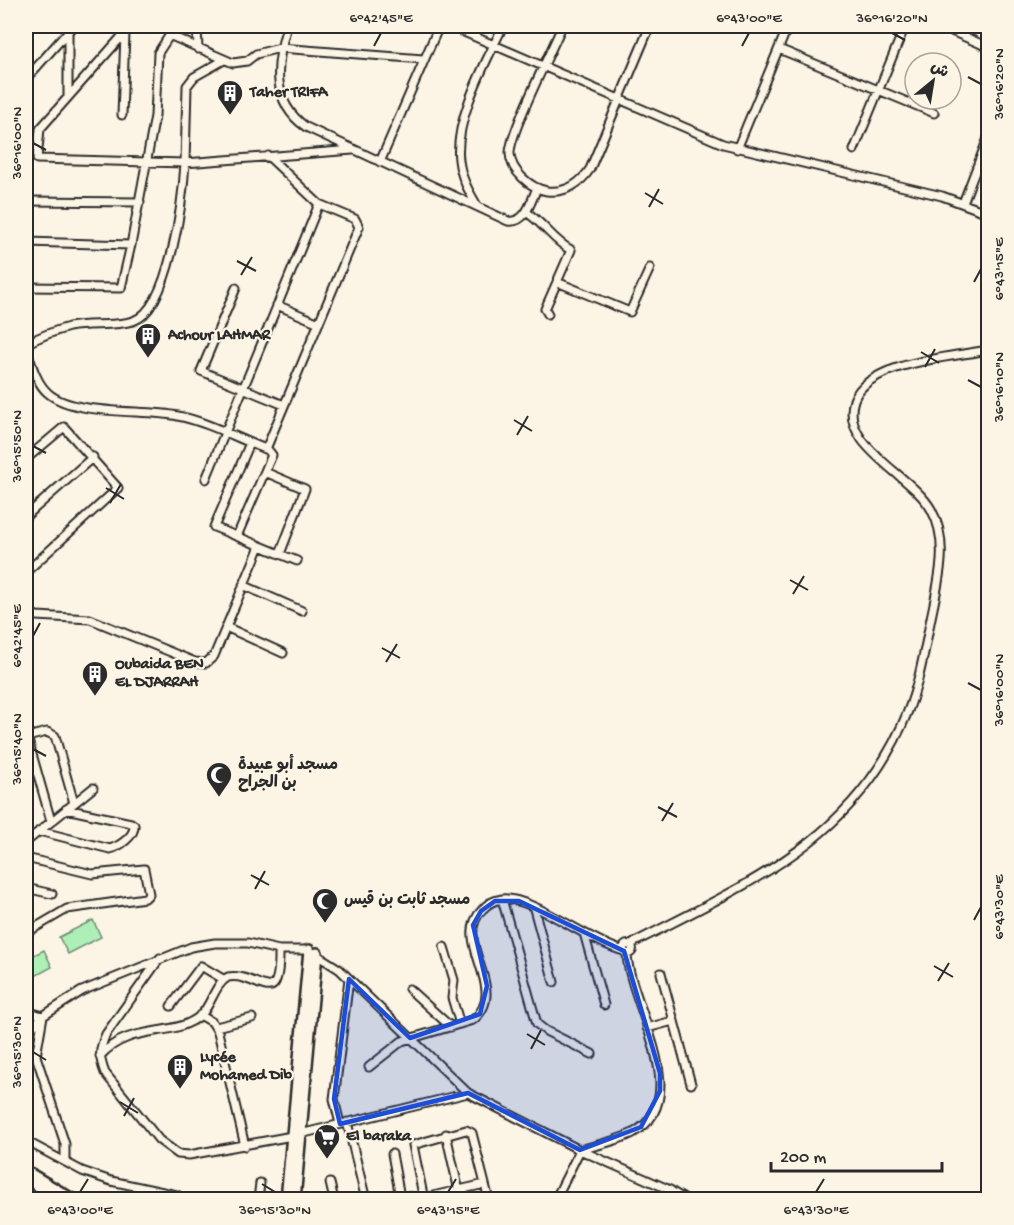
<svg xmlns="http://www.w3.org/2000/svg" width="1014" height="1225" font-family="'Gochi Hand','Playpen Sans Arabic',sans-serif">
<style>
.green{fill:#aeefb8;stroke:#6c8d72;stroke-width:1.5}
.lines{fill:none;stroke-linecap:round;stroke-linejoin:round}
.minor-casing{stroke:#2b2b2b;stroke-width:11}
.secondary-casing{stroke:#2b2b2b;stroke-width:14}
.minor{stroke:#fcf5e5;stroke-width:7}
.secondary{stroke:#fcf5e5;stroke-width:9}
.marked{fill:#1d4ed8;fill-opacity:0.2;stroke:#1d4ed8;stroke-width:4.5;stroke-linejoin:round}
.ticks{fill:none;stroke:#2b2b2b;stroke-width:2}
.labels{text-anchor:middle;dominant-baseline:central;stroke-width:4.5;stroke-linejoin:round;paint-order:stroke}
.poi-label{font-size:16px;font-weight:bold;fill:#2b2b2b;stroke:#fcf5e5;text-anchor:start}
.neatline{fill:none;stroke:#2b2b2b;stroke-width:2}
.ticks-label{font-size:15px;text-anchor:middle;fill:#2b2b2b}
</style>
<rect width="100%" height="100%" fill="#fcf5e5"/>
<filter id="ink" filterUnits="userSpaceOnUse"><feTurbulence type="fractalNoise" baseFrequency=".0167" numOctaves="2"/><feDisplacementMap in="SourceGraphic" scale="12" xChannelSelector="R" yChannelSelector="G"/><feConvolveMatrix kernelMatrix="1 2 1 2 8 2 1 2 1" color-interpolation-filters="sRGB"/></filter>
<g filter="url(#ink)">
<!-- green -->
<path class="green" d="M 93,920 L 101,937 L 68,954 L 59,937 Z
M 44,950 L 52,967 L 26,981 L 26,959 Z"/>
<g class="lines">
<!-- minor casing -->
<g class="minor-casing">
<path id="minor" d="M 197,26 L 198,49
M 287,26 C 276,62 270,102 306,127 L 508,221 C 526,224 531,201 537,188
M 450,26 L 723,144 L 942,196 L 988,213
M 562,26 C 552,50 509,134 510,154 C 511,171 530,188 547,191 C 565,193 580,184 590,169 L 650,26
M 940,26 L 988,47
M 169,35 L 233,63 L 247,61 L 256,54 L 280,48 L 423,59
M 779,49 L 934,113
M 224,60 L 194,77 L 187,86 L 185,163 L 353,150
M 26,79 L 73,26
M 68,97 L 68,31
M 122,115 L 125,33
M 737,149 L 788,26
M 854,150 L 905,26
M 268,156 L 319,204
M 380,162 L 439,26
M 26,201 L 140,202
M 963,203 L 988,138
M 478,207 C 469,192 461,178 459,160 C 454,120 486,62 503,26
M 526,212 C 544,223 553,241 571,250 L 557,282 L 630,312 L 650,268
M 26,242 L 131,245 L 121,288 L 26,287
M 131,245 L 155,116 L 158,53 L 171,33 L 172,26
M 236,288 L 201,371 L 284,405
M 277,305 L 319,323
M 548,314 L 545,309 L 557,282
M 26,344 C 39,337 54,331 69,327 C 90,323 113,327 133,321 C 170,309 183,198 185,163 L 37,159 L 40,129 L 131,26
M 26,348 C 31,362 36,383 48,393 C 74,416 144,409 178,416 C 208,422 239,439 268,450 L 272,455 L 237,536
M 250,443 L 214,527 L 297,561
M 26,459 L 64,427 L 118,488 L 26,572
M 265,472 L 305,489 L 280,554
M 206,479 L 319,204 L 355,219 L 359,227 L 266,449
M 26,516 L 93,457
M 243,585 L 302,611
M 26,612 L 37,616 L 90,619 L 195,662 L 206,663 L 214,656 L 260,546
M 226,627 L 283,653
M 51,821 L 28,740 L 31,736 L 47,732 L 55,736 L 74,803
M 39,831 L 110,849 C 120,846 135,836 134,825 L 131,823 L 66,809
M 26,842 L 93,788
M 26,858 L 92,874 L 144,869 L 149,894 L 145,898 L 67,909 L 26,933
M 26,888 L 52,894
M 502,899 L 537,1024 L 546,1031 L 592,1054
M 534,909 L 554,982
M 584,933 L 604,1005
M623.5 949a4.5 4.5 0 1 1 9 0a4.5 4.5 0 1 1-9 0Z
M 631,946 L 635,942 C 749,883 858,839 908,711 C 919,683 924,653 930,623 C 937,586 951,544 931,509 C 911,474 839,446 854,400 C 867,362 953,357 988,350
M 444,947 L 454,980 L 452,998 L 460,1024
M 160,958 L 106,1034 C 99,1049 99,1058 105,1073 L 159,1140 L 178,1154 L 189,1155 L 292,1136 L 468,1093
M 661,973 L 691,1084
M 409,989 L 451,1027
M 171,1006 L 201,966 L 223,979
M 26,1011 L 43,1016 L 36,1056 L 65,1144 L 65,1160
M 200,1015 L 212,1022 L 218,1032 L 245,1146
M 216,1027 L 252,1018
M 647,1028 L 673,1021
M 26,1034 L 43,1016 L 82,991 L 191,947 L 215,943 L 248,943 L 279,950 L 309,950 L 339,969 L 468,1093 L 580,1150 L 670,1190 L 674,1193 L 673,1200
M 100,1056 C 130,1022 174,1039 201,1015 C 212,1004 214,985 228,977 C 259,972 280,1015 279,950
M 369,1067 L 402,1041 L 473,1020 C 511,989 451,942 482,910 C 487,904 494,900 502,899 C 532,896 591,943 624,951
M 347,1122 L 366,1200
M 340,1124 L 334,1099 L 349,979
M 446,1134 L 461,1200
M 26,1141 L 82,1171 L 111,1181 L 177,1195 L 183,1200
M 392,1154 L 400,1197
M 330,1183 L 334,1200
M 674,1193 L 686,1200
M 366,1199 L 394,1195 L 424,1198 L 485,1184
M 258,1200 L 260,1183
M 424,1200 L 413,1145 L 466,1130 L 472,1133 L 489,1200
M 555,1200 L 580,1150 C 597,1145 617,1141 633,1133 C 696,1099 629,1004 627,954"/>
</g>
<!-- secondary casing -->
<g class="secondary-casing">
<path id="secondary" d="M 26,1171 L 74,1200
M 26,1179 L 60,1200
M 286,1200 L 309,950
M 295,1200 L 317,953"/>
</g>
<!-- minor -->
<use href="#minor" class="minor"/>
<!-- secondary -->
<use href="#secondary" class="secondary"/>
</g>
</g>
<!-- marked area -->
<path class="marked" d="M 495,901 L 519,901 L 624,951 L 660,1073 L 660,1091 L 641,1127 L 580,1150 L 468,1093 L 340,1124 L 334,1099 L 349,979 L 410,1038 L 480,1014 L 487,986 L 473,925 L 481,911 Z"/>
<!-- ticks -->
<path class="ticks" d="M 892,33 L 905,40M 374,46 L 381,33M 742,46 L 749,33M 968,77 L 981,84M 33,143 L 46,150M 645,193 L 663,204M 649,207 L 659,189M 237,261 L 256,271M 241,275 L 252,257M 974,282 L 981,269M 921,352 L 939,363M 925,367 L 935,349M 968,380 L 981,387M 514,420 L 532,431M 517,435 L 528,416M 33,446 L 46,453M 106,488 L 124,499M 110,503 L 121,484M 790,580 L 808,590M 793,594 L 804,576M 33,636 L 40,623M 382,648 L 400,658M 386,662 L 397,644M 968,683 L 981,690M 33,749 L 46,756M 658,807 L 677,817M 662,821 L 673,803M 251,875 L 269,885M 255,889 L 265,871M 974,920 L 981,907M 934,966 L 953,977M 938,981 L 949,963M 527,1034 L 545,1045M 531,1049 L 541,1030M 33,1052 L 46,1060M 120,1102 L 138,1113M 124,1116 L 134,1098M 262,1184 L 275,1192M 80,1192 L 88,1179M 448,1192 L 456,1179M 816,1192 L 824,1179"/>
<!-- icons -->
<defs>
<g id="building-pin" transform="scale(1.35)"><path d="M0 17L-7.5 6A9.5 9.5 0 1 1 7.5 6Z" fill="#2b2b2b" stroke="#fcf5e5"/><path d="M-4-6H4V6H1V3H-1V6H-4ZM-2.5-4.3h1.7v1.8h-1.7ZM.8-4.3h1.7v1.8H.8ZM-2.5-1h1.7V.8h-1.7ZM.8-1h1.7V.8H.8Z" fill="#fff"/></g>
<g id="mosque-pin" transform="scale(1.35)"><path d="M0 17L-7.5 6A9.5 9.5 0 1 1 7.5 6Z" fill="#2b2b2b" stroke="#fcf5e5"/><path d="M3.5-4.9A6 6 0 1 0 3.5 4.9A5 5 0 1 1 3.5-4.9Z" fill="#fff"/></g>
<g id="supermarket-pin" transform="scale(1.35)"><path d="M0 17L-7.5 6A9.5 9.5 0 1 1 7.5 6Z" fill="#2b2b2b" stroke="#fcf5e5"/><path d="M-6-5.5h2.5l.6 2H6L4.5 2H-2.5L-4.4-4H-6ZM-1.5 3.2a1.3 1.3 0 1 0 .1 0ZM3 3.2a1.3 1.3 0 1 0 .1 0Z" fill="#fff"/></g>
</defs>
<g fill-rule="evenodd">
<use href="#building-pin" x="230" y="93"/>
<use href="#building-pin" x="148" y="336"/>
<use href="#building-pin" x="95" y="674"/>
<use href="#mosque-pin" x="219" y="775"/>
<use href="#mosque-pin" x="325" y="901"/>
<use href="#building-pin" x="180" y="1067"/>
<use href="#supermarket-pin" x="327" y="1137"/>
</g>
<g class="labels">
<!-- poi labels -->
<g class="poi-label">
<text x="250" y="93">Taher TRIFA</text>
<text x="168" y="336">Achour LAHMAR</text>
<text x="115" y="665">Oubaida BEN<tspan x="115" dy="18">EL DJARRAH</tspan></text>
<text x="238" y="766">مسجد أبو عبيدة<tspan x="238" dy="18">بن الجراح</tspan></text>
<text x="344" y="901">مسجد ثابت بن قيس</text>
<text x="200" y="1058">Lycée<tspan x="200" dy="18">Mohamed Dib</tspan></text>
<text x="346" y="1137">El baraka</text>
</g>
</g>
<!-- margin -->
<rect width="1014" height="1225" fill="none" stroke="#fcf5e5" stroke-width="66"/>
<!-- north arrow -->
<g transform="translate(933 81) rotate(30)"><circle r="28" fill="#fcf5e5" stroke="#a8a49b" stroke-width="1.5"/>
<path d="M0-4.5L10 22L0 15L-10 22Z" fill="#2b2b2b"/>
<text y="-9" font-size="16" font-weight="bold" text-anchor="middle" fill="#2b2b2b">ش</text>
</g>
<!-- scale -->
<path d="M771 1162v9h171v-9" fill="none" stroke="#2b2b2b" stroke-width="3"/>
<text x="780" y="1162" font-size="18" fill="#2b2b2b" stroke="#fcf5e5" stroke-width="4.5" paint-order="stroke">200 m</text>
<rect x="33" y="33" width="948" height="1159" class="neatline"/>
<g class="ticks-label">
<text x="381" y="22">6°42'45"E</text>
<text x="749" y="22">6°43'00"E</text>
<text x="892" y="22">36°16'20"N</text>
<text transform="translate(998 84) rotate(-90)" y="5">36°16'20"N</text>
<text transform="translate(16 143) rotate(-90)" y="5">36°16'00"N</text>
<text transform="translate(998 269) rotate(-90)" y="5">6°43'15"E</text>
<text transform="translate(998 387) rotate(-90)" y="5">36°16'10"N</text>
<text transform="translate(16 446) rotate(-90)" y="5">36°15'50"N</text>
<text transform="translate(16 636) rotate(-90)" y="5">6°42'45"E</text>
<text transform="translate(998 690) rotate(-90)" y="5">36°16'00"N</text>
<text transform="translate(16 749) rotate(-90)" y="5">36°15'40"N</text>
<text transform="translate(998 907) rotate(-90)" y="5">6°43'30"E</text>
<text transform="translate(16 1052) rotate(-90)" y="5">36°15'30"N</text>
<text x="80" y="1214">6°43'00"E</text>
<text x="275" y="1214">36°15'30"N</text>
<text x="448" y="1214">6°43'15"E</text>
<text x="816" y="1214">6°43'30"E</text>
</g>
</svg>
